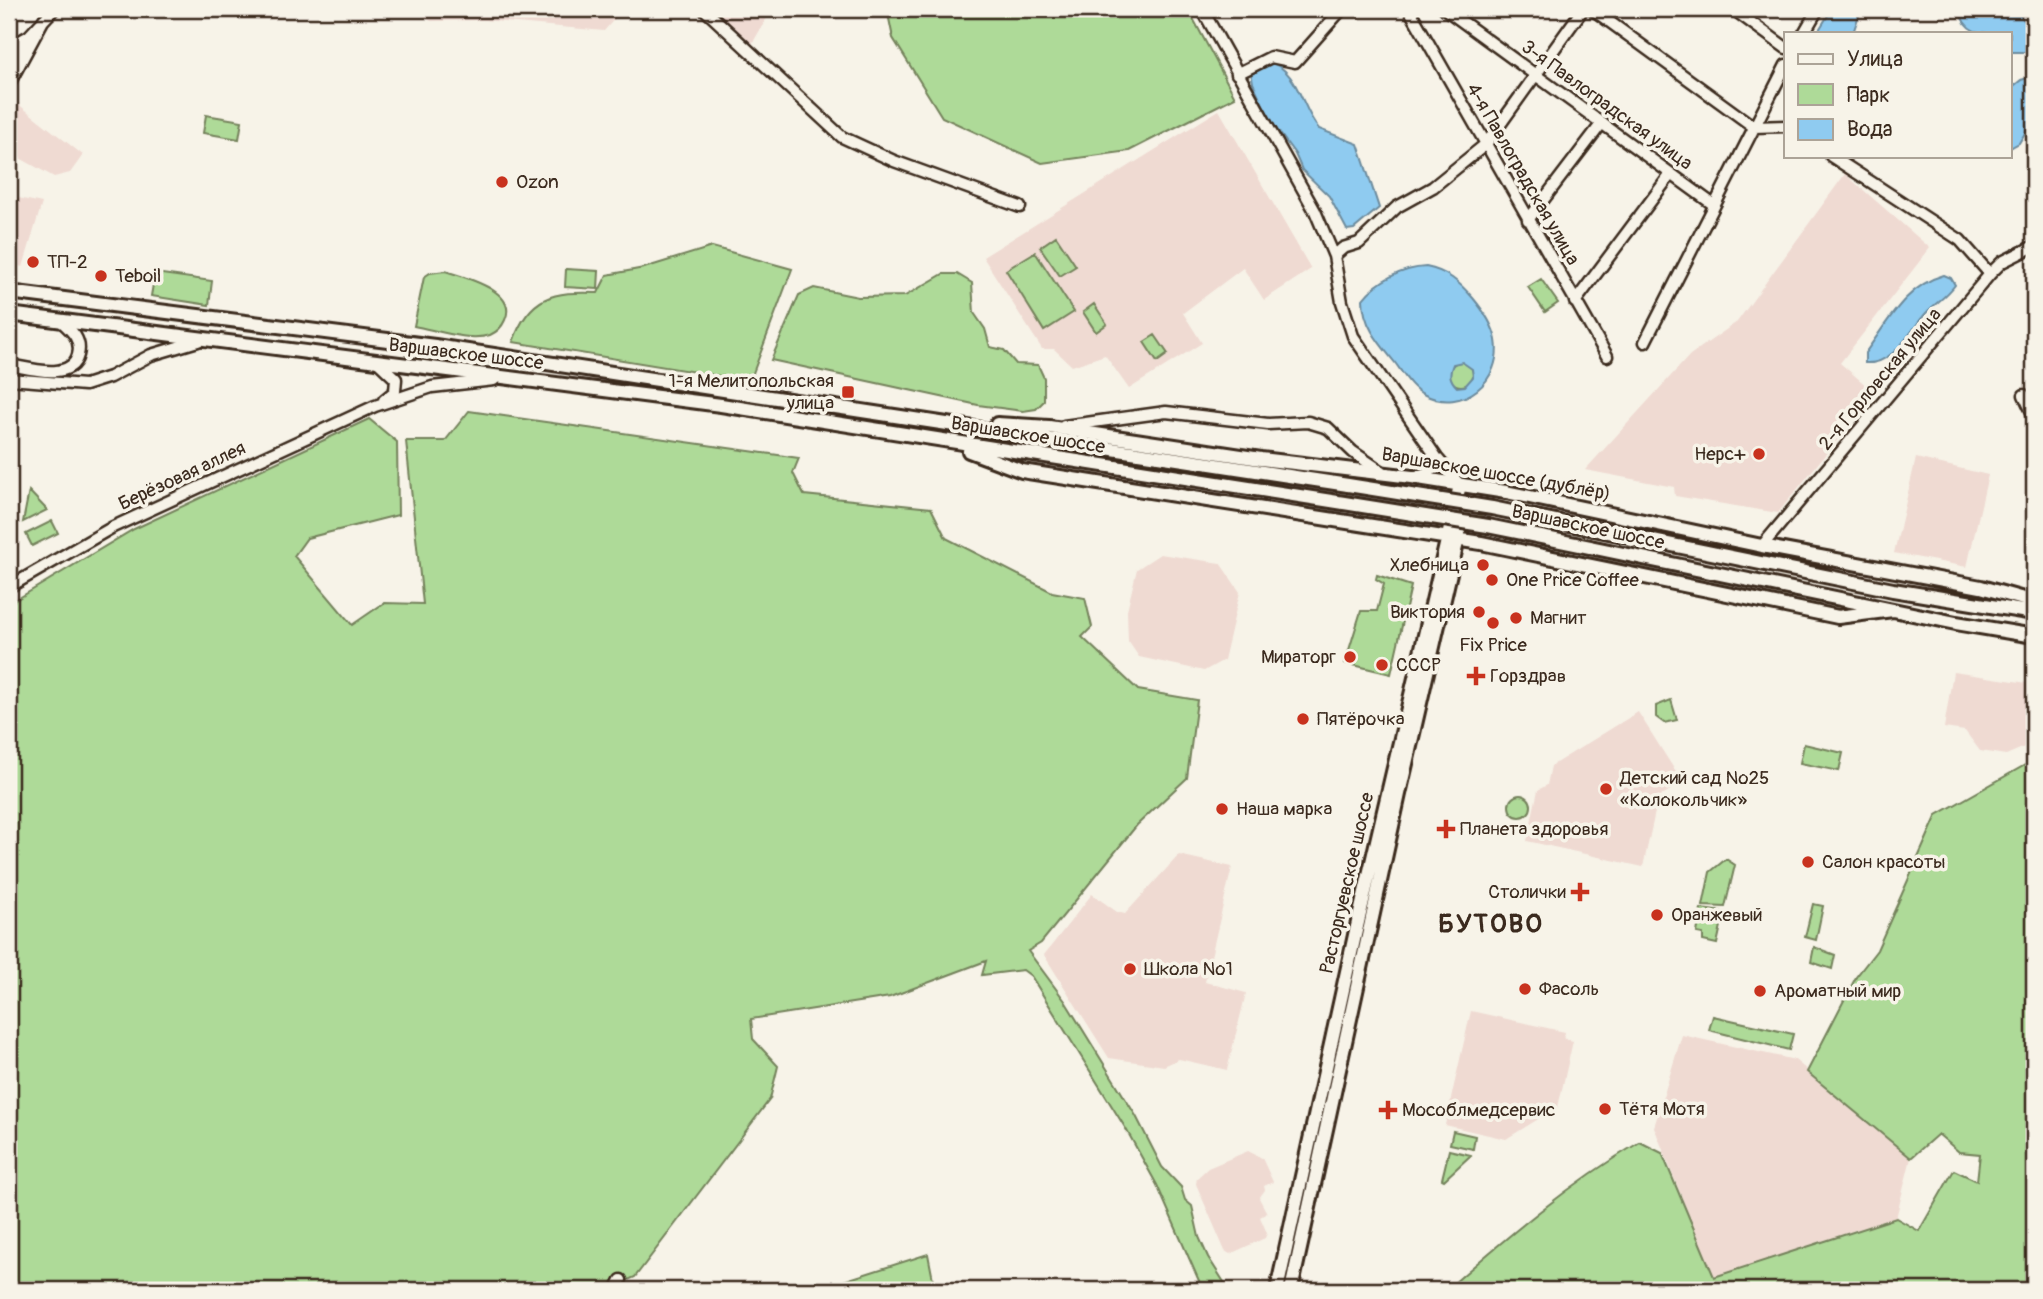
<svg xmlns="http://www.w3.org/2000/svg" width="2043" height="1299" font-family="Pangolin,sans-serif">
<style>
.built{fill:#efdad2}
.green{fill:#aeda98;stroke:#74825b;stroke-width:2}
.water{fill:#8fcbf0;stroke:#6d8b9c;stroke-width:2;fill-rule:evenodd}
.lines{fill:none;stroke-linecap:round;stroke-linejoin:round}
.minor-casing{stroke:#3b2a1e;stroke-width:15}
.major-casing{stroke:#3b2a1e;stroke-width:18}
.minor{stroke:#f7f3e8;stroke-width:10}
.major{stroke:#f7f3e8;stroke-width:12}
.major-bridge-casing{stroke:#3b2a1e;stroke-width:18;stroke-linecap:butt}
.major-bridge{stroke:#f7f3e8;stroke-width:12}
.poi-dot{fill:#c8321e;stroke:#f7f3e8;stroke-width:2.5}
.labels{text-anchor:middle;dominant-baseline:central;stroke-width:7;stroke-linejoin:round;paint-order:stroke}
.street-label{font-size:19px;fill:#3b2a1e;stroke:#f7f3e8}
.poi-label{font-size:19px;fill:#3b2a1e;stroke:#f7f3e8;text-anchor:start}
.district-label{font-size:26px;font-weight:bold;letter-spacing:2px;fill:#3b2a1e;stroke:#f7f3e8}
</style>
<rect width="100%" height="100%" fill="#f7f3e8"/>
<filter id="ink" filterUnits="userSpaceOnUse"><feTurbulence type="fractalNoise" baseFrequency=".0143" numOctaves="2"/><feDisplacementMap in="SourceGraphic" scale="14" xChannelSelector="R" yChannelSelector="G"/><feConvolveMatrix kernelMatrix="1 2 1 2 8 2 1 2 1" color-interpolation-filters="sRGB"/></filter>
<g filter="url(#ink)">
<!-- built -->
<path class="built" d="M 413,9 L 623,9 L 604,31 L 483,20 L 431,21 Z
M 713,9 L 772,9 L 752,44 Z
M 13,100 L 83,155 L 70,173 L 54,177 L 9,152 L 9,107 Z
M 1219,110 L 1311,269 L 1264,300 L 1243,268 L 1183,313 L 1202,343 L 1129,389 L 1105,355 L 1072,366 L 1054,349 L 1042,349 L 983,257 Z
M 1845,174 L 1930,248 L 1840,363 L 1875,393 L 1778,513 L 1675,496 L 1674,487 L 1585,470 L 1690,355 L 1737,322 Z
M 9,196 L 42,203 L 23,267 L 9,264 Z
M 1916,458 L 1988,475 L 1967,567 L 1894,553 Z
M 1160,554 L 1220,563 L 1240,592 L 1224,660 L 1204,671 L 1139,657 L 1128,641 L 1127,610 L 1137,569 Z
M 1953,672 L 2034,684 L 2034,743 L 2006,755 L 1980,751 L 1965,731 L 1944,728 Z
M 1638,712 L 1676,772 L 1673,788 L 1658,798 L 1643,867 L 1527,841 L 1538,790 L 1547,785 L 1551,766 Z
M 1179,855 L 1232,867 L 1205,982 L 1246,993 L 1227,1070 L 1179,1059 L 1164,1066 L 1109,1058 L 1044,955 L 1092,894 L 1117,912 L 1125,914 Z
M 1471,1011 L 1565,1032 L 1563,1038 L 1573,1041 L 1558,1107 L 1506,1139 L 1445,1125 Z
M 1682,1035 L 1795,1060 L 1911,1158 L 1896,1218 L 1713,1277 L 1654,1127 Z
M 1248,1151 L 1262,1158 L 1273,1182 L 1264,1186 L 1265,1190 L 1259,1198 L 1267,1213 L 1260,1217 L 1267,1233 L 1265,1238 L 1230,1254 L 1225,1251 L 1196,1184 L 1197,1178 L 1208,1168 Z"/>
<!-- green -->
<path class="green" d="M 887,9 L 1188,9 L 1235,97 L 1129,151 L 1042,163 L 942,117 L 893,38 Z
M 206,115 L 242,121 L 239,139 L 203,133 Z
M 1056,236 L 1076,266 L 1060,276 L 1040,247 Z
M 712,247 L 792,269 L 750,381 L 513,342 C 529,296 553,291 598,293 L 607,275 L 644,268 Z
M 1035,252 L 1074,312 L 1044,331 L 1006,270 Z
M 566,269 L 599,271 L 598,289 L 565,287 Z
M 445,271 C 464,277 519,291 505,320 C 502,327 497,332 490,335 C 469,342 436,330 414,326 L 424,277 L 430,273 Z
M 155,273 L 212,281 L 209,305 L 151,296 Z
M 943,274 L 957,274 L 972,283 L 974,313 L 985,329 L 990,347 L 1004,350 L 1016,364 L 1038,365 L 1044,378 L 1044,401 L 1036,409 L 1023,411 L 978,405 L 771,360 L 799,295 L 814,288 L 858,297 L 905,296 Z
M 1541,279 L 1558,303 L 1545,312 L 1528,287 Z
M 1094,304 L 1107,324 L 1096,332 L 1083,312 Z
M 1155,335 L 1168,354 L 1157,362 L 1144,342 Z
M1449 374a12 12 0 1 1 24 0a12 12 0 1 1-24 0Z
M 469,411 L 799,458 L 793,473 L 804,495 L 931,508 L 946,538 L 1052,592 L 1085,598 L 1092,627 L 1082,637 L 1138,690 L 1197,700 L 1187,778 L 1137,825 L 1041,943 L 1028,951 L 1065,1001 L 1136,1116 L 1162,1167 L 1181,1187 L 1185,1200 L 1192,1206 L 1199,1237 L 1208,1257 L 1229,1290 L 1203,1290 L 1157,1185 L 1126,1129 L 1031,976 L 1023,970 L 982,975 L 986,961 L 890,997 L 751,1019 L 753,1039 L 778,1066 L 770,1099 L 635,1277 L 606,1290 L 9,1290 L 9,604 L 134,529 L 369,419 L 397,442 L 398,515 L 307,538 L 294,556 L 352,625 L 384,603 L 423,604 L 406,441 L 445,441 Z
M 29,491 L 47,510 L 23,522 Z
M 52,521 L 58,533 L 32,546 L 26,534 Z
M 1377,575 L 1411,586 L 1391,674 L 1345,663 L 1361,611 L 1377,611 L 1384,584 L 1376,579 Z
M 1671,700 L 1677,720 L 1664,723 L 1656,717 L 1656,706 Z
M 1804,744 L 1843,753 L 1839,771 L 1800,763 Z
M 2034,760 L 2034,1290 L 1446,1290 C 1508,1236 1569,1184 1640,1142 L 1662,1153 L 1714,1277 L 1896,1218 L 1919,1231 L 1954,1170 L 1977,1181 L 1980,1154 L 1959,1152 L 1938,1134 L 1911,1158 L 1807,1072 L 1856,977 L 1877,950 L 1937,815 Z
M1509 806a11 11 0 1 1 22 0a11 11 0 1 1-22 0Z
M 1726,859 L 1735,865 L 1725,907 L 1703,906 L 1710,872 Z
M 1813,904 L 1823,906 L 1816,940 L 1805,937 Z
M 1701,909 L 1724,912 L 1717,944 L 1703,941 L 1703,934 L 1697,933 Z
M 1360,934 L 1287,1283 L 1284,1283 Z
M 1814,947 L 1835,955 L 1832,969 L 1811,962 Z
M 1713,1016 L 1793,1034 L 1789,1050 L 1709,1030 Z
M 1453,1131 L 1475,1136 L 1473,1149 L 1450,1144 Z
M 1449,1150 L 1471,1155 L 1444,1180 L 1442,1179 Z
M 928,1254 L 935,1290 L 815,1290 Z"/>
<!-- water -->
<path class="water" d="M 1832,9 L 1861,9 L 1853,33 L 1817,33 Z
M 1958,9 L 2015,9 L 2034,33 L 2034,52 L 2010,52 L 2010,33 C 1982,33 1968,38 1958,9 Z
M 1267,61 C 1299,69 1301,108 1319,129 L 1358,144 L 1379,208 L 1354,229 L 1347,230 L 1329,196 L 1302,170 L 1295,154 L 1270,120 L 1253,83 L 1251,72 Z
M 2034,76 L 2034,118 L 2019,143 L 2010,148 L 2010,89 L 2021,80 Z
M 1426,267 C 1447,271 1459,282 1473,298 C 1483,310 1493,324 1496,340 C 1503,381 1462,414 1425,395 C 1412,389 1404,375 1396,364 C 1380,344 1363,326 1363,299 C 1377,281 1402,268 1426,267 ZM 1462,362 L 1472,369 L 1473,377 L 1465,386 L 1457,387 C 1449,379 1449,374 1453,364 Z
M 1944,275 L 1951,278 L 1955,285 C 1947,296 1937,302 1927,312 C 1910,330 1895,365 1865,363 L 1865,353 C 1888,322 1905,286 1944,275 Z"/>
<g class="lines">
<!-- minor casing -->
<g class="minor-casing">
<path id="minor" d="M 704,9 L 842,137 L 894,161 L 1020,207
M 1202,9 L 1315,211 L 1334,256 L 1342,302 L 1353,336 L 1437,458 L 1460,485
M 1409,9 L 1607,356
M 1445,9 L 1714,205
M 1592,9 L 1754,127 L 1786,126
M 1733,9 L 1786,48
M 1804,33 L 1818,9
M 9,47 L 27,37
M 9,65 L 28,37 L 54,9
M 1237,74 L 1271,57 L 1295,62 L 1342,9
M 9,84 L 44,19
M 1831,156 L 1960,240 L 1990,274
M 1528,220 L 1602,123
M 1334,256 L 1343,248 L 1359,243 L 1397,207 L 1433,187 L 1486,144 L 1583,9
M 1575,302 L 1671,174
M 1645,342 L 1786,65
M 378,362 L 396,379 L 395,391 L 384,400
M 9,365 C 28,368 71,382 78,355 C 82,340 72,331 62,322
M 9,379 L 85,385 L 110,377 L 151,355 L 198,341
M 2024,395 L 2034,416
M 1064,426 L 1166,412 L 1268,424 L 1308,422 L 1328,428 L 1353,452 L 1381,471
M 1416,476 L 1430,472 L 1434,466 L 1433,455
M 1762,546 L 1990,274 L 2002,262 L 2034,246
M 9,587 L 113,527 L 375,406 L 432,387 L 494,380
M 2027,599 L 2034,588
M 616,1290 L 621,1280"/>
</g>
<!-- major casing -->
<g class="major-casing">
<path id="major" d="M 9,292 L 435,346 L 1348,485
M 9,314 L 721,405 L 1344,503
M 997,424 L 1049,427 L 1261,459 L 1412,477 L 1506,492 L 1762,546 L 1981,587 L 2034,602
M 969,451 L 1022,471 L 1481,543 L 1838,617 L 1893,610
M 1594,529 L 1893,590 L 2034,613
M 1590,547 L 1956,623 L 2034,636
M 1277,1290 L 1355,935 L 1460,485
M 1291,1290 L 1399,794 L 1459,534"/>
</g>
<!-- minor -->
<use href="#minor" class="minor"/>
<!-- major -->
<use href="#major" class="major"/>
<!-- major-bridge casing -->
<g class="major-bridge-casing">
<path id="major-bridge" d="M 1348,485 L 1492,508 L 1594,529
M 1344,503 L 1488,526 L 1590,547"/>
</g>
<!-- major-bridge -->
<use href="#major-bridge" class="major-bridge"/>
</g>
</g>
<!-- markers -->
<g class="poi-dot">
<circle cx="502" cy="182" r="7"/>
<circle cx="33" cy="262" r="7"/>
<circle cx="101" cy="276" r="7"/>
<rect x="841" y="385" width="14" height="14" rx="3.5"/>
<circle cx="1759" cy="454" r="7"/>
<circle cx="1483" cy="565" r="7"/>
<circle cx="1492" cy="580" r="7"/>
<circle cx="1479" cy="612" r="7"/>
<circle cx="1516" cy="618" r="7"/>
<circle cx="1493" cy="623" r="7"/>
<circle cx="1350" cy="657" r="7"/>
<circle cx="1382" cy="665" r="7"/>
<path d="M1472.5 665.5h7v7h7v7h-7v7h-7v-7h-7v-7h7z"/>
<circle cx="1303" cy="719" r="7"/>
<circle cx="1606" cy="789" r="7"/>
<circle cx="1222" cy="809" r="7"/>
<path d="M1442.5 818.5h7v7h7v7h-7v7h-7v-7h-7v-7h7z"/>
<circle cx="1808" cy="862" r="7"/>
<path d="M1576.5 881.5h7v7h7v7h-7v7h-7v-7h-7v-7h7z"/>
<circle cx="1657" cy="915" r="7"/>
<circle cx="1130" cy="969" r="7"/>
<circle cx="1525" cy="989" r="7"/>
<circle cx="1760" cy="991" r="7"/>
<circle cx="1605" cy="1109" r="7"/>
<path d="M1384.5 1099.5h7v7h7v7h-7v7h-7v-7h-7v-7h7z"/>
</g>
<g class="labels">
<!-- street labels -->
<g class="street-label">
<text transform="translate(1607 105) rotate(36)">3-я Павлоградская улица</text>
<text transform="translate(1523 174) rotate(60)">4-я Павлоградская улица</text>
<text transform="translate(466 354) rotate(7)">Варшавское шоссе</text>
<text transform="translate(1880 379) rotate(-50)">2-я Горловская улица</text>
<text transform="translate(1028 435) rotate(9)">Варшавское шоссе</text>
<text transform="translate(1496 474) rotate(10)">Варшавское шоссе (дублёр)</text>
<text transform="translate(182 476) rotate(-25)">Берёзовая аллея</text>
<text transform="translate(1588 527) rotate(12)">Варшавское шоссе</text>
<text transform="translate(1347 883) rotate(-77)">Расторгуевское шоссе</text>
</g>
<!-- poi labels -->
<g class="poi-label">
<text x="516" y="182">Ozon</text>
<text x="47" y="262">ТП-2</text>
<text x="115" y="276">Teboil</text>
<text x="834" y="381" text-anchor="end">1-я Мелитопольская<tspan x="834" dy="22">улица</tspan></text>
<text x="1745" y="454" text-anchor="end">Нерс+</text>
<text x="1469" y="565" text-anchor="end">Хлебница</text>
<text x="1506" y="580">One Price Coffee</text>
<text x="1465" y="612" text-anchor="end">Виктория</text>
<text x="1530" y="618">Магнит</text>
<text x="1493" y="645" text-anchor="middle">Fix Price</text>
<text x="1336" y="657" text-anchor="end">Мираторг</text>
<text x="1396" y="665">СССР</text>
<text x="1490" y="676">Горздрав</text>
<text x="1317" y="719">Пятёрочка</text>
<text x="1620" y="778">Детский сад №25<tspan x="1620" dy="22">«Колокольчик»</tspan></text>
<text x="1236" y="809">Наша марка</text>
<text x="1460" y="829">Планета здоровья</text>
<text x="1822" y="862">Салон красоты</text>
<text x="1566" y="892" text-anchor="end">Столички</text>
<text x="1671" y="915">Оранжевый</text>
<text x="1144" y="969">Школа №1</text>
<text x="1539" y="989">Фасоль</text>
<text x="1774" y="991">Ароматный мир</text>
<text x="1619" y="1109">Тётя Мотя</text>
<text x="1402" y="1110">Мособлмедсервис</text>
</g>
<!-- district labels -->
<g class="district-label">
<text x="1491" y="924">БУТОВО</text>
</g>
</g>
<!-- margin -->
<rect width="2043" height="1299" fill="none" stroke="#f7f3e8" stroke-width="35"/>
<rect x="18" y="18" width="2008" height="1264" fill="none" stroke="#3b2a1e" stroke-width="2.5" filter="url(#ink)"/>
<!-- legend -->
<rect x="1784" y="32" width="228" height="126" fill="#f7f3e8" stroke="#aca397" stroke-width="2"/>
<rect x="1798" y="54" width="35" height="10" fill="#f7f3e8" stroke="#aca397" stroke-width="2"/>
<text x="1847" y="66" font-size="21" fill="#3b2a1e">Улица</text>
<rect x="1798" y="84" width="35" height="21" fill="#aeda98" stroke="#aca397" stroke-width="2"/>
<text x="1847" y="102" font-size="21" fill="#3b2a1e">Парк</text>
<rect x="1798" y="119" width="35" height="21" fill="#8fcbf0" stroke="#aca397" stroke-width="2"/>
<text x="1847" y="136" font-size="21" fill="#3b2a1e">Вода</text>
</svg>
